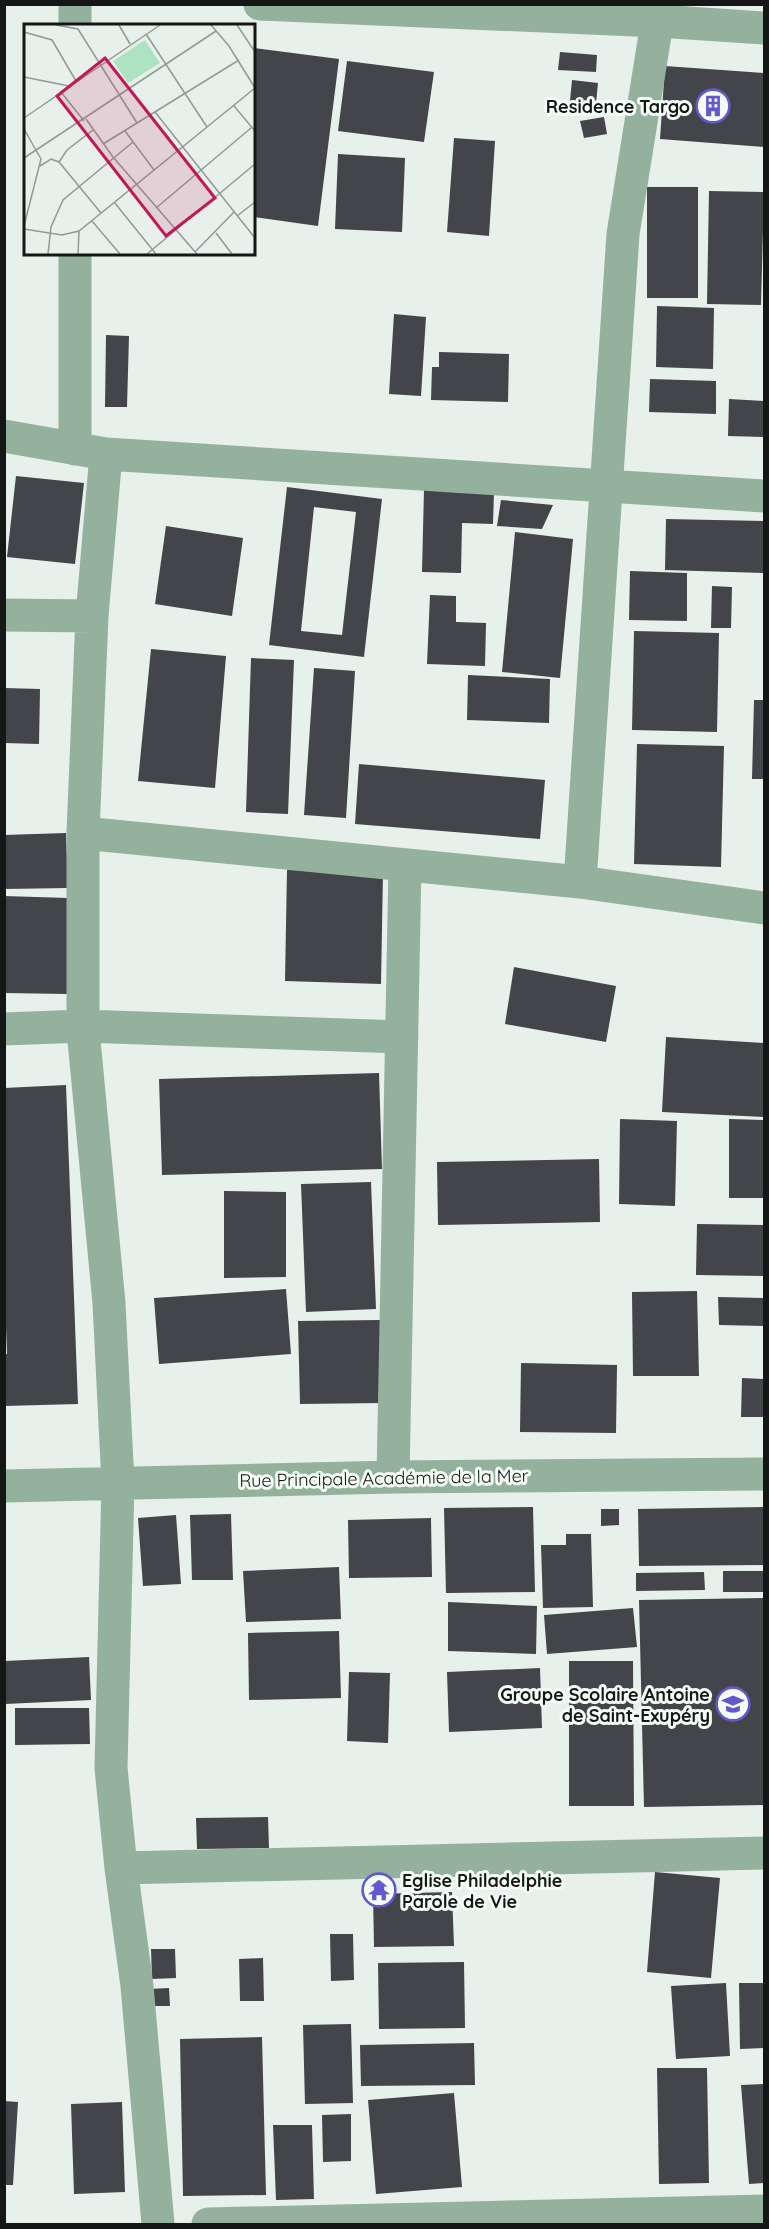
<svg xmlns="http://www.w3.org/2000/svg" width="769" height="2229" font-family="Quicksand,sans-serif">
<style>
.building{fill:#44444b;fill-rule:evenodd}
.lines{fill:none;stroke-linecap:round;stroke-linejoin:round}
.minor{stroke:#94b19e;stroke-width:33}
.labels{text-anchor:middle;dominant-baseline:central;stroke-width:6;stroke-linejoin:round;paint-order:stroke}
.poi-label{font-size:18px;font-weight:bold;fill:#141715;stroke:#f5fdf8;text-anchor:end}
.street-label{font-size:18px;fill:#141715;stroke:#f5fdf8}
.inset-road{fill:none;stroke:#939995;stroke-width:1.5}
.view{fill:#c2185b;fill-opacity:0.15;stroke:#c2185b;stroke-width:3}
.inset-edge{fill:none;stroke:#141715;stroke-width:3}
</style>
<rect width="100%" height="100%" fill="#e7f0ea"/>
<!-- building -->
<path class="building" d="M 254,48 L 339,59 L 318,226 L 254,217 Z
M 560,52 L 597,55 L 596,72 L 558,70 Z
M 347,61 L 434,72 L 424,142 L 338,131 Z
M 665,66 L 764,73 L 764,147 L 660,139 Z
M 572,80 L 598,83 L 595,114 L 569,111 Z
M 604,117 L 607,134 L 584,138 L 580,121 Z
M 454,138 L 495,141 L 489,236 L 447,232 Z
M 338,154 L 405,158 L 402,232 L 335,229 Z
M 647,187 L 698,187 L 698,298 L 647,298 Z
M 709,191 L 764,192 L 761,305 L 707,304 Z
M 657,306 L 714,308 L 713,369 L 656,367 Z
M 394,314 L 426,317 L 421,396 L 389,394 Z
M 106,335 L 129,336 L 127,407 L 105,407 Z
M 439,352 L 509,354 L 508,402 L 431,400 L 432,367 L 439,367 Z
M 650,379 L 716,381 L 716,414 L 649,412 Z
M 729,399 L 764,401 L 764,437 L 728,436 Z
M 16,476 L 84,483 L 75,564 L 7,557 Z
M 287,487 L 382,499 L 364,657 L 269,645 ZM 314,507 L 356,512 L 342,635 L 301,631 Z
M 424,490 L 494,492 L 493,524 L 462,523 L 461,573 L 422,572 Z
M 501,500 L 553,505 L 542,529 L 497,526 Z
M 666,519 L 764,521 L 764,573 L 665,570 Z
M 166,526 L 243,538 L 232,616 L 155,604 Z
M 515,532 L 573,539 L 560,678 L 502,672 Z
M 630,571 L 687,573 L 687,621 L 629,620 Z
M 712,586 L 732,587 L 731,628 L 711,628 Z
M 430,595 L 456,596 L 456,622 L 486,623 L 485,666 L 427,664 Z
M 634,631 L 719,633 L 717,732 L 632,730 Z
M 151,649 L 226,656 L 215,788 L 138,781 Z
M 251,658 L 294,660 L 288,814 L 246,812 Z
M 314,668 L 355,671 L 346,818 L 304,815 Z
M 468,675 L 550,679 L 549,723 L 467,720 Z
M 4,688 L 40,689 L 39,744 L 4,743 Z
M 754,700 L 764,700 L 764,779 L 752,779 Z
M 637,744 L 724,746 L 721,867 L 634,864 Z
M 359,764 L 545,780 L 540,839 L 355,824 Z
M 66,833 L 68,888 L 4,889 L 4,835 Z
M 287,870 L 383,872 L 381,984 L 285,981 Z
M 4,896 L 68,898 L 67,994 L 4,993 Z
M 514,967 L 616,986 L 606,1042 L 505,1024 Z
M 666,1037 L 764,1043 L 764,1117 L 662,1112 Z
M 379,1073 L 382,1169 L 162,1175 L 159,1079 Z
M 66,1085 L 78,1404 L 4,1406 L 4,1354 L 7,1354 L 4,1275 L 4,1088 Z
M 620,1119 L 677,1121 L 675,1206 L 619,1204 Z
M 729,1119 L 764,1120 L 764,1198 L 729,1198 Z
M 599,1159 L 600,1222 L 438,1225 L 437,1162 Z
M 371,1182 L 376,1309 L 306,1312 L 301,1184 Z
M 224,1191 L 286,1192 L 286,1277 L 224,1278 Z
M 697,1224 L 764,1225 L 764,1276 L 696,1275 Z
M 286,1289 L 291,1354 L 159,1364 L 154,1298 Z
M 697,1291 L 699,1376 L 633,1376 L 632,1292 Z
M 718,1297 L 764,1298 L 764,1326 L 719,1325 Z
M 381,1320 L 383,1403 L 300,1404 L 298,1321 Z
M 521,1363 L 617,1365 L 616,1433 L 520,1432 Z
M 742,1378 L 764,1379 L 764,1417 L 741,1417 Z
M 533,1507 L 535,1592 L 446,1593 L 444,1508 Z
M 764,1507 L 764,1565 L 639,1566 L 638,1509 Z
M 601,1509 L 619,1509 L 619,1525 L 601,1526 Z
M 231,1514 L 233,1580 L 192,1580 L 190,1515 Z
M 176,1515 L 181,1584 L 143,1586 L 138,1518 Z
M 431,1518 L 432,1577 L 349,1578 L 348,1520 Z
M 566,1534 L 591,1534 L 593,1607 L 543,1608 L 541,1545 L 566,1545 Z
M 339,1567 L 341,1619 L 246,1622 L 243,1571 Z
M 723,1571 L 764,1571 L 764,1592 L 723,1592 Z
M 704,1572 L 705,1590 L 636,1591 L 636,1573 Z
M 764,1598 L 764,1805 L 644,1807 L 639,1600 Z
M 448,1602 L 537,1606 L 536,1654 L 448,1651 Z
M 633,1608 L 637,1647 L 547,1654 L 544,1615 Z
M 339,1631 L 341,1698 L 249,1700 L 248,1633 Z
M 89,1657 L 91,1700 L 5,1704 L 5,1661 Z
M 569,1661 L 633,1661 L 634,1806 L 569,1806 Z
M 540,1668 L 542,1728 L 449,1732 L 447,1672 Z
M 349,1672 L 390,1673 L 388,1743 L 347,1741 Z
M 15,1708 L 89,1708 L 90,1744 L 15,1745 Z
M 268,1817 L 269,1848 L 197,1849 L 196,1818 Z
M 655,1872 L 720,1878 L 711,1978 L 647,1972 Z
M 452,1892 L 454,1946 L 374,1947 L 373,1894 Z
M 330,1934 L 353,1934 L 354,1980 L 331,1981 Z
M 151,1949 L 175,1949 L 176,1978 L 152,1979 Z
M 263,1958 L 264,2001 L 240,2001 L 239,1959 Z
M 464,1962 L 465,2028 L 379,2029 L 378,1963 Z
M 726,1983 L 730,2056 L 676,2059 L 671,1986 Z
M 739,1983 L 764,1983 L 764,2048 L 740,2049 Z
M 169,1988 L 170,2006 L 149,2006 L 148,1989 Z
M 351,2024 L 353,2103 L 305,2104 L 303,2025 Z
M 262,2037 L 266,2195 L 183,2196 L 180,2039 Z
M 474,2043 L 475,2085 L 361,2086 L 360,2045 Z
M 657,2068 L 707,2068 L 709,2183 L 659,2184 Z
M 764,2084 L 764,2183 L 749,2184 L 741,2085 Z
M 454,2093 L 462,2187 L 376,2194 L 368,2100 Z
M 4,2101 L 18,2102 L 13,2185 L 4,2185 Z
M 122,2102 L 125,2192 L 74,2194 L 71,2104 Z
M 351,2114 L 351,2161 L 323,2162 L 322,2115 Z
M 273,2125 L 312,2125 L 314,2199 L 276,2200 Z"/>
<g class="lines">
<!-- minor -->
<path class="minor" d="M 260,4 L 658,21 L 764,28
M 75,26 L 75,4
M 4,436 L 106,454 L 764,496
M 75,449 L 75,254
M 106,454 L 92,616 L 83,833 L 83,1030 L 109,1303 L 118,1484 L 111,1768 L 121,1868 L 137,1986 L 158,2224
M 4,615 L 92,616
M 83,833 L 580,882 L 764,908
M 580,882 L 623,234 L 660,4
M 4,1029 L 83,1026 L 402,1037
M 393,1477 L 405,865
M 4,1486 L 393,1477 L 764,1474
M 121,1868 L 764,1853
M 208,2224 L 764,2211"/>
</g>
<!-- icons -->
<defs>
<g id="building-ring" transform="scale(1.725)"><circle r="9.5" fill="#f5fdf8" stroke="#6457d0" stroke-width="1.5"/><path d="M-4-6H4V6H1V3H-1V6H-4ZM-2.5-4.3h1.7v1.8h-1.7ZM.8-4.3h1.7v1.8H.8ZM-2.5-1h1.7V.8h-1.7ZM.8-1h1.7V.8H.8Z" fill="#6457d0"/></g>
<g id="school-ring" transform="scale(1.725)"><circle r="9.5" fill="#f5fdf8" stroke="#6457d0" stroke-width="1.5"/><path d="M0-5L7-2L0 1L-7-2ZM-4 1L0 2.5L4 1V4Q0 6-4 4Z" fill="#6457d0"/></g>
<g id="temple-ring" transform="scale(1.725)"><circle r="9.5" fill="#f5fdf8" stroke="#6457d0" stroke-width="1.5"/><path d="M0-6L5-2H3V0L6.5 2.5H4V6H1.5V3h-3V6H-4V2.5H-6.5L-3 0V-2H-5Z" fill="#6457d0"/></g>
</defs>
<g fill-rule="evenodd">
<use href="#building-ring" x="713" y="106"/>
<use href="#school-ring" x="733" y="1704"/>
<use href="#temple-ring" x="379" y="1890"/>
</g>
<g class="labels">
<!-- poi labels -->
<g class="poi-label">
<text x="690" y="106">Residence Targo</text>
<text x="710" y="1694">Groupe Scolaire Antoine<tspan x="710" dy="21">de Saint-Exupéry</tspan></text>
<text x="402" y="1880" text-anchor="start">Eglise Philadelphie<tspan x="402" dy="21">Parole de Vie</tspan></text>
</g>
<!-- street labels -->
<g class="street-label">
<text transform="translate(384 1478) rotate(-1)">Rue Principale Académie de la Mer</text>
</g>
</g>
<!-- overview -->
<g transform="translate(24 24)">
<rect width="231" height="231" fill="#e7f0ea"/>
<path d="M 121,16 L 136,39 L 104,59 L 89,37 Z" fill="#aee3c2"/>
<path class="inset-road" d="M 32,1 L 54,5 L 113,99M 95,1 L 106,20M 187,1 L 205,22 L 231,64M 213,1 L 231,28M 0,8 L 28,16 L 52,57M 122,10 L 183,103M 0,53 L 45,62M 37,68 L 60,97M 210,82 L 231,107M 131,88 L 231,214M 0,94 L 136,1M 62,95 L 89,133 L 173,230M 0,105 L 17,135 L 0,202M 101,107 L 130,146M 79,120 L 215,36M 0,134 L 192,7M 35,138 L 43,126 L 69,106M 16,142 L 27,135 L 35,138 L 77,189M 90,178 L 132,230M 132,184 L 227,104M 213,192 L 231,178M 68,197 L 96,230M 0,205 L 38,211 L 55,207 L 231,64M 192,209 L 208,230M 171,228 L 210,188M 24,230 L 27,203 L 39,176 L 109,118M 54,230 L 55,207M 123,230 L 231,140"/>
<path class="view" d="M 81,34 L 191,174 L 142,212 L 33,72 Z"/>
<rect width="231" height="231" class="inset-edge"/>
</g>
<!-- border -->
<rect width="769" height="2229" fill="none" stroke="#141715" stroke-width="12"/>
</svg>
